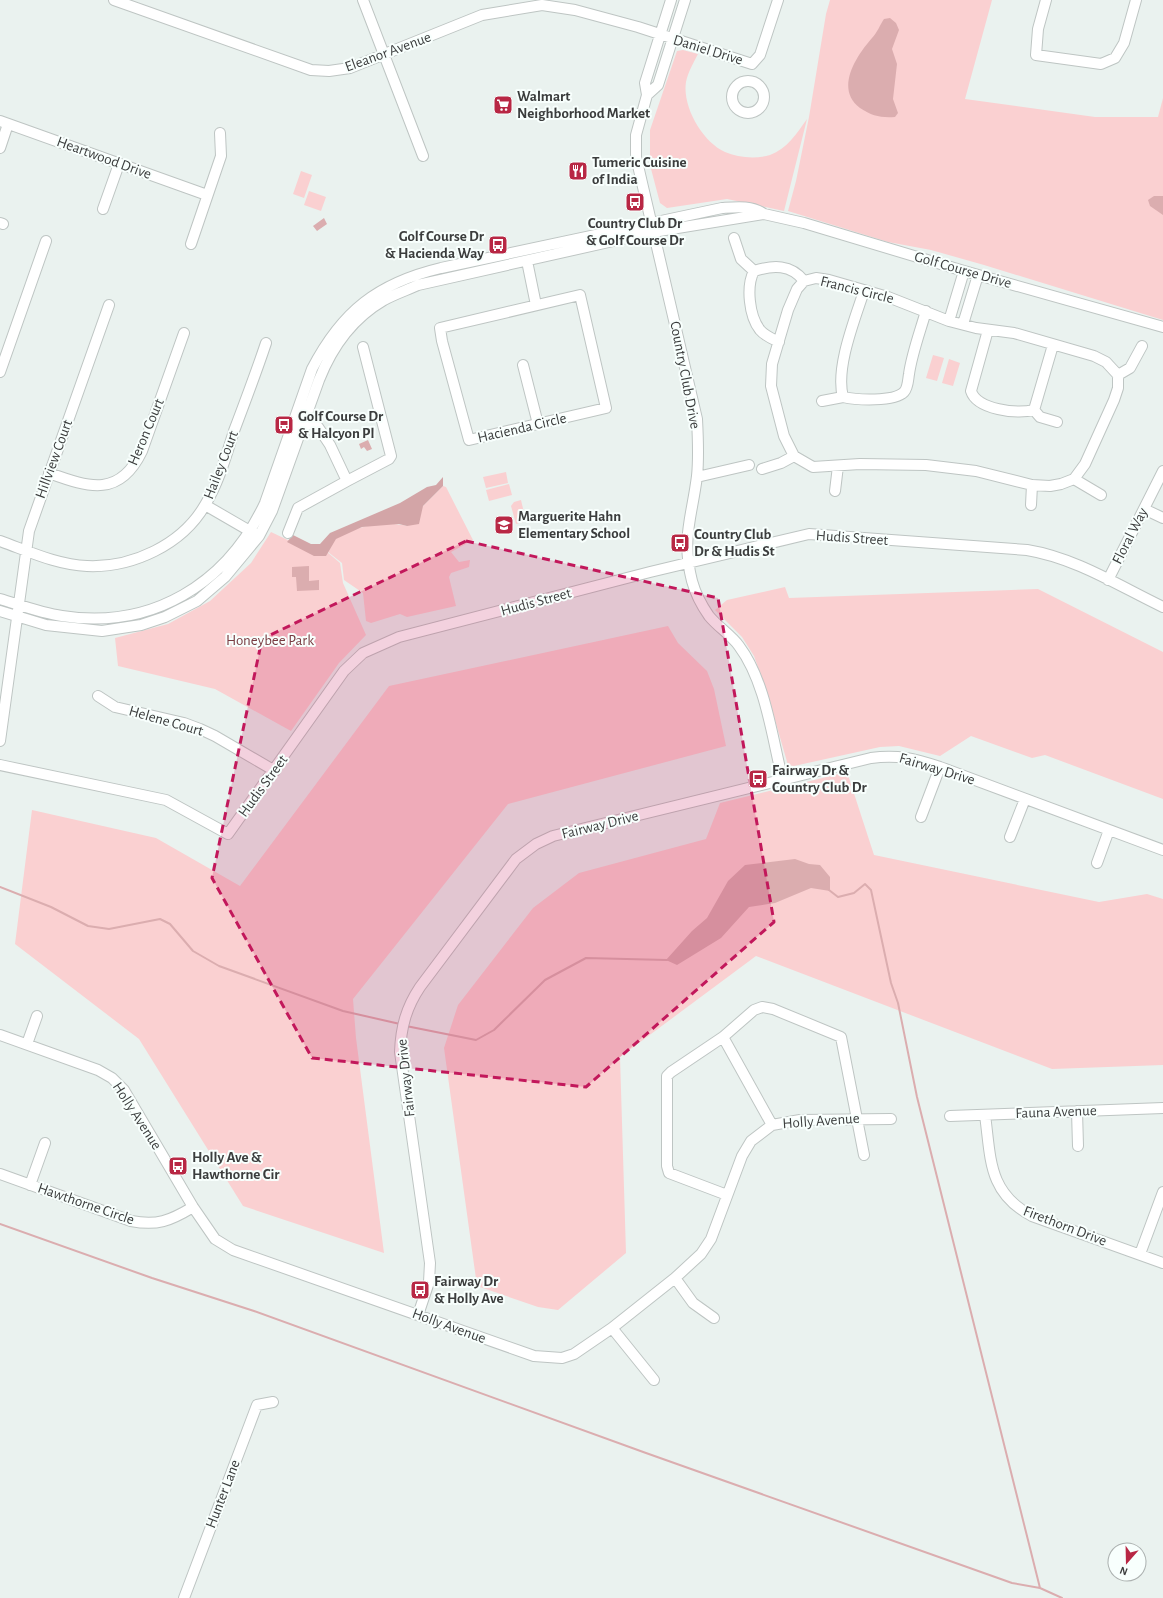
<svg xmlns="http://www.w3.org/2000/svg" width="1163" height="1598" font-family="'Alegreya Sans',sans-serif">
<style>
.green{fill:#fad0d1}
.forest{fill:#d3a5a7}
.water{fill:#dbadaf}
.lines{fill:none;stroke-linecap:round;stroke-linejoin:round}
.stream{stroke:#dbadaf;stroke-width:2}
.minor-casing{stroke:#bec5c3;stroke-width:12}
.minor{stroke:#fff;stroke-width:10}
.marked{fill:#c2185b;fill-opacity:0.2;stroke:#c2185b;stroke-width:3;stroke-dasharray:8 5;stroke-linejoin:round}
.labels{text-anchor:middle;dominant-baseline:central;stroke-width:4;stroke-linejoin:round;paint-order:stroke}
.street-label{font-size:15px;fill:#3b3d3d;stroke:#f8fffd}
.poi-label{font-size:15px;font-weight:bold;fill:#3b3d3d;stroke:#f8fffd;text-anchor:start}
.park-label{font-size:15px;fill:#793c42;stroke:#f8fffd}
</style>
<rect width="100%" height="100%" fill="#eaf2ef"/>
<!-- green -->
<path class="green" d="M 830,0 L 992,0 L 965,99 L 1095,117 L 1158,117 L 1163,98 L 1163,320 L 984,265 L 931,250 L 888,242 L 788,211 L 796,181 L 809,117 L 826,14 Z
M 683,50 L 698,54 C 694,62 688,72 686,82 C 682,107 703,142 725,152 C 738,158 757,159 770,155 C 787,149 797,133 807,119 L 784,211 L 727,199 L 667,208 L 660,203 L 650,165 L 650,130 L 677,51 Z
M 301,171 L 312,175 L 304,198 L 293,194 Z
M 309,191 L 326,197 L 321,211 L 304,205 Z
M 933,355 L 944,358 L 937,381 L 926,378 Z
M 949,359 L 960,363 L 953,386 L 942,383 Z
M 506,472 L 508,483 L 486,488 L 483,477 Z
M 509,484 L 512,495 L 489,501 L 486,490 Z
M 443,486 L 446,487 L 473,540 L 451,552 L 459,562 L 470,560 L 469,567 L 451,573 L 449,577 L 456,606 L 407,617 L 400,614 L 371,623 L 366,621 L 363,593 L 344,580 L 342,563 L 328,552 C 330,548 333,541 336,538 C 352,526 388,521 407,526 L 423,506 Z
M 521,500 L 526,521 L 516,524 L 511,506 L 514,502 Z
M 271,532 L 311,551 L 326,551 L 340,563 L 343,583 L 366,635 L 339,663 L 291,731 L 215,689 L 118,666 L 115,638 L 168,624 L 210,601 L 251,563 Z
M 785,587 L 789,598 L 1038,589 L 1163,652 L 1163,799 L 1045,755 L 1032,758 L 971,736 L 940,756 L 899,746 L 880,747 L 794,766 L 788,765 L 768,696 L 754,656 L 742,637 L 715,610 L 727,600 Z
M 668,626 L 678,643 L 707,671 L 714,689 L 726,746 L 508,804 L 353,999 L 356,1038 L 384,1253 L 243,1206 L 139,1039 L 15,944 L 32,810 L 156,838 L 240,886 L 389,686 Z
M 847,772 L 874,855 L 1099,902 L 1147,894 L 1163,899 L 1163,1065 L 1052,1069 L 756,956 L 620,1057 L 626,1253 L 558,1310 L 538,1307 L 477,1286 L 444,1048 L 458,1005 L 533,908 L 579,873 L 706,839 L 720,803 Z"/>
<!-- forest -->
<path class="forest" d="M 443,477 L 443,486 L 423,506 L 419,524 L 407,526 L 399,524 L 362,527 L 336,539 L 326,556 L 314,556 L 287,542 L 293,535 L 311,544 L 320,544 L 330,533 L 400,503 L 427,487 L 436,485 Z"/>
<!-- water -->
<path class="water" d="M 890,18 L 896,23 L 899,30 L 892,49 L 897,64 L 893,99 L 898,113 L 895,117 C 881,118 872,116 860,108 C 834,89 857,55 872,38 C 877,33 880,25 884,19 Z
M 1154,196 L 1163,196 L 1163,215 L 1150,206 L 1148,200 Z
M 324,218 L 327,224 L 317,231 L 313,226 Z
M 368,440 L 372,449 L 367,451 L 364,447 L 361,449 L 359,444 Z
M 309,566 L 309,581 L 319,580 L 319,590 L 297,591 L 296,577 L 292,577 L 292,567 Z
M 795,859 L 809,864 L 820,865 L 830,877 L 830,891 L 811,888 L 775,903 L 749,907 L 721,938 L 677,965 L 666,960 L 692,931 L 707,918 L 728,881 L 745,865 Z"/>
<g class="lines">
<!-- stream -->
<path class="stream" d="M 0,887 L 51,907 L 88,926 L 109,929 L 160,919 L 170,924 L 193,951 L 219,966 L 343,1011 L 400,1024
M 829,890 L 838,897 L 854,893 L 865,884 L 871,890 L 891,983 L 898,1003 L 917,1097 L 1040,1588
M 406,1026 L 476,1040 L 494,1030 L 545,980 L 586,958 L 667,960
M 0,1224 L 152,1278 L 254,1311 L 646,1453 L 1012,1583 L 1040,1588 L 1062,1598"/>
<!-- minor casing -->
<g class="minor-casing">
<path id="minor" d="M 114,0 L 311,70 L 329,71 L 350,68 L 482,15 L 542,5 L 575,10 L 638,27 L 752,64
M 363,0 L 423,156
M 671,0 L 645,83 L 647,95 L 636,135 L 636,157 L 697,419 C 698,438 699,457 697,476 C 692,517 681,538 692,581 C 695,592 702,606 709,616 C 718,627 731,635 739,646 C 766,682 772,738 783,781
M 1046,0 L 1038,29 L 1036,55 L 1101,64 L 1115,58 L 1124,43 L 1136,0
M 752,64 L 760,55 L 778,0
M732 97a16 16 0 1 1 32 0a16 16 0 1 1-32 0Z
M 647,95 L 658,85 L 685,0
M 0,121 L 207,195
M 0,148 L 8,124
M 103,209 L 119,164
M 0,223 L 3,224
M 734,238 L 741,259 L 754,271
M 191,244 L 221,156 L 220,133
M 527,261 L 536,305
M 816,278 L 829,280 L 888,297 L 949,321 L 976,328 L 1014,333 L 1094,356 L 1106,362 L 1118,375 L 1118,388 L 1114,400 L 1085,464 L 1074,479 L 1061,484 L 1050,486 L 1032,485 L 976,471 L 926,465 L 860,464 L 813,467 L 794,456 L 784,436 L 771,386 L 772,364 L 788,310 L 797,289 L 804,281 Z
M 864,291 C 855,319 835,368 843,397 C 857,400 894,402 904,392 C 908,388 908,380 909,374 C 912,353 920,332 926,311
M 580,295 L 606,408 L 469,440 L 442,341 L 440,328 Z
M 949,321 L 964,271
M 963,324 L 978,275
M 988,330 L 971,391 C 977,410 1017,414 1034,410
M 779,342 C 773,339 765,336 760,330 C 749,316 746,286 754,271 C 773,265 791,264 804,281
M 523,365 L 538,424
M 0,372 L 46,241
M 1118,375 L 1130,368 L 1142,346
M 822,401 L 843,397
M 1034,410 L 1053,345
M 1034,410 L 1040,417 L 1057,422
M 762,469 L 781,463 L 794,456
M 49,473 C 90,488 120,497 142,451 L 184,333
M 697,477 L 749,465
M 1074,479 L 1101,495
M 347,481 L 389,459 L 391,456 L 363,347
M 835,491 L 838,466
M 205,505 L 255,534
M 1031,505 L 1032,485
M 1144,509 L 1163,518
M 288,533 L 298,508 L 347,481 L 330,445 L 318,427 L 298,419
M 0,541 C 28,551 57,565 87,566 C 132,568 182,545 205,505 C 219,482 226,456 234,431 C 245,402 256,373 266,343
M 1108,580 L 1163,471
M 0,599 C 20,605 41,613 62,616 C 152,630 227,584 265,503 L 312,369 C 342,311 378,283 441,268 L 722,208 C 736,207 752,205 764,214
M 0,611 L 46,625 L 102,631 L 141,625 L 165,617 L 197,601 L 225,577 L 259,536 L 272,511 L 319,380 C 332,347 353,318 384,300 C 395,294 407,290 418,285 L 653,232 L 764,214 L 804,223 L 964,271 L 1163,327
M 98,696 L 115,707 L 184,723 L 200,729 L 215,736 L 275,771
M 0,741 L 29,531 L 109,305
M 0,765 L 166,800 L 228,834 L 344,671 L 363,653 L 399,637 L 650,572 L 809,534 L 1027,550 C 1076,558 1119,586 1163,607
M 921,817 L 940,767
M 1010,837 L 1025,799
M 1097,863 L 1109,830
M 0,1035 L 98,1070 L 112,1078 L 124,1090 L 193,1207 L 215,1239 L 233,1250 L 534,1356 L 562,1358 L 574,1354 L 612,1328 L 675,1278 L 701,1254 L 711,1239 L 742,1156 L 751,1141 L 772,1125 L 800,1120 L 891,1119
M 723,1037 L 772,1125
M 27,1044 L 37,1016
M 1077,1111 L 1078,1146
M 985,1115 C 991,1159 988,1193 1032,1216 L 1163,1263
M 950,1116 L 1163,1108
M 0,1174 L 131,1221 C 157,1226 170,1221 193,1207
M 30,1185 L 45,1143
M 727,1195 L 669,1173 L 667,1166 L 667,1076 L 671,1072 L 723,1037 L 754,1010 L 762,1007 L 773,1009 L 841,1037 L 864,1155
M 1140,1254 L 1163,1192
M 675,1278 L 693,1303 L 714,1318
M 418,1315 L 429,1282 L 430,1263 L 400,1052 C 401,1027 406,1008 420,987 L 516,859 L 536,844 L 553,836 L 871,758 C 898,754 915,759 940,767 L 1163,850
M 612,1328 L 654,1380
M 184,1598 L 257,1405 L 273,1402"/>
</g>
<!-- minor -->
<use href="#minor" class="minor"/>
</g>
<!-- marked area -->
<path class="marked" d="M 466,541 L 718,598 L 774,922 L 586,1087 L 312,1058 L 212,878 L 262,639 Z"/>
<!-- icons -->
<defs>
<g id="supermarket-square" transform="scale(1)"><rect x="-9" y="-9" width="18" height="18" rx="4" fill="#b82744" stroke="#f8fffd"/><path d="M-6-5.5h2.5l.6 2H6L4.5 2H-2.5L-4.4-4H-6ZM-1.5 3.2a1.3 1.3 0 1 0 .1 0ZM3 3.2a1.3 1.3 0 1 0 .1 0Z" fill="#fff"/></g>
<g id="restaurant-square" transform="scale(1)"><rect x="-9" y="-9" width="18" height="18" rx="4" fill="#b82744" stroke="#f8fffd"/><path d="M-5-6h1v4h1v-4h1v4h1v-4h1v5L-1.5 .5V6h-2V.5L-5-1ZM5-6V6H3V1.5H1.5Q1.5-4 5-6Z" fill="#fff"/></g>
<g id="bus-square" transform="scale(1)"><rect x="-9" y="-9" width="18" height="18" rx="4" fill="#b82744" stroke="#f8fffd"/><path d="M-5-6H5V4H4V6H2V4H-2V6H-4V4H-5ZM-3.5-4V0h7V-4ZM-3.5 1.2v1.5H-2V1.2ZM2 1.2v1.5H3.5V1.2Z" fill="#fff"/></g>
<g id="school-square" transform="scale(1)"><rect x="-9" y="-9" width="18" height="18" rx="4" fill="#b82744" stroke="#f8fffd"/><path d="M0-5L7-2L0 1L-7-2ZM-4 1L0 2.5L4 1V4Q0 6-4 4Z" fill="#fff"/></g>
</defs>
<g fill-rule="evenodd">
<use href="#supermarket-square" x="503" y="105"/>
<use href="#restaurant-square" x="578" y="171"/>
<use href="#bus-square" x="635" y="202"/>
<use href="#bus-square" x="498" y="245"/>
<use href="#bus-square" x="284" y="425"/>
<use href="#school-square" x="504" y="525"/>
<use href="#bus-square" x="680" y="543"/>
<use href="#bus-square" x="758" y="779"/>
<use href="#bus-square" x="178" y="1166"/>
<use href="#bus-square" x="420" y="1290"/>
</g>
<g class="labels">
<!-- street labels -->
<g class="street-label">
<text transform="translate(708 50) rotate(17)">Daniel Drive</text>
<text transform="translate(388 52) rotate(-20)">Eleanor Avenue</text>
<text transform="translate(104 158) rotate(20)">Heartwood Drive</text>
<text transform="translate(963 270) rotate(16)">Golf Course Drive</text>
<text transform="translate(857 290) rotate(14)">Francis Circle</text>
<text transform="translate(685 375) rotate(79)">Country Club Drive</text>
<text transform="translate(522 428) rotate(-13)">Hacienda Circle</text>
<text transform="translate(146 432) rotate(-67)">Heron Court</text>
<text transform="translate(54 459) rotate(-70)">Hillview Court</text>
<text transform="translate(221 465) rotate(-69)">Hailey Court</text>
<text transform="translate(1130 536) rotate(-63)">Floral Way</text>
<text transform="translate(852 538) rotate(4)">Hudis Street</text>
<text transform="translate(536 602) rotate(-15)">Hudis Street</text>
<text transform="translate(166 721) rotate(16)">Helene Court</text>
<text transform="translate(937 769) rotate(17)">Fairway Drive</text>
<text transform="translate(263 786) rotate(-54)">Hudis Street</text>
<text transform="translate(600 825) rotate(-14)">Fairway Drive</text>
<text transform="translate(406 1078) rotate(-96)">Fairway Drive</text>
<text transform="translate(1056 1112) rotate(-2)">Fauna Avenue</text>
<text transform="translate(137 1116) rotate(57)">Holly Avenue</text>
<text transform="translate(821 1121) rotate(-4)">Holly Avenue</text>
<text transform="translate(86 1204) rotate(19)">Hawthorne Circle</text>
<text transform="translate(1065 1226) rotate(21)">Firethorn Drive</text>
<text transform="translate(449 1326) rotate(20)">Holly Avenue</text>
<text transform="translate(223 1494) rotate(-69)">Hunter Lane</text>
</g>
<!-- poi labels -->
<g class="poi-label">
<text x="517" y="96">Walmart<tspan x="517" dy="17">Neighborhood Market</tspan></text>
<text x="592" y="162">Tumeric Cuisine<tspan x="592" dy="17">of India</tspan></text>
<text x="635" y="223" text-anchor="middle">Country Club Dr<tspan x="635" dy="17">&amp; Golf Course Dr</tspan></text>
<text x="484" y="236" text-anchor="end">Golf Course Dr<tspan x="484" dy="17">&amp; Hacienda Way</tspan></text>
<text x="298" y="416">Golf Course Dr<tspan x="298" dy="17">&amp; Halcyon Pl</tspan></text>
<text x="518" y="516">Marguerite Hahn<tspan x="518" dy="17">Elementary School</tspan></text>
<text x="694" y="534">Country Club<tspan x="694" dy="17">Dr &amp; Hudis St</tspan></text>
<text x="772" y="770">Fairway Dr &amp;<tspan x="772" dy="17">Country Club Dr</tspan></text>
<text x="192" y="1157">Holly Ave &amp;<tspan x="192" dy="17">Hawthorne Cir</tspan></text>
<text x="434" y="1281">Fairway Dr<tspan x="434" dy="17">&amp; Holly Ave</tspan></text>
</g>
<!-- park labels -->
<g class="park-label">
<text x="270" y="640">Honeybee Park</text>
</g>
</g>
<!-- north arrow -->
<g transform="translate(1127 1562) rotate(200)"><circle r="19" fill="#f8fffd" stroke="#acb1b0"/>
<path d="M0-3L7 15L0 10L-7 15Z" fill="#b82744"/>
<text y="-6" font-size="11" font-weight="bold" text-anchor="middle" fill="#3b3d3d">N</text>
</g>
</svg>
